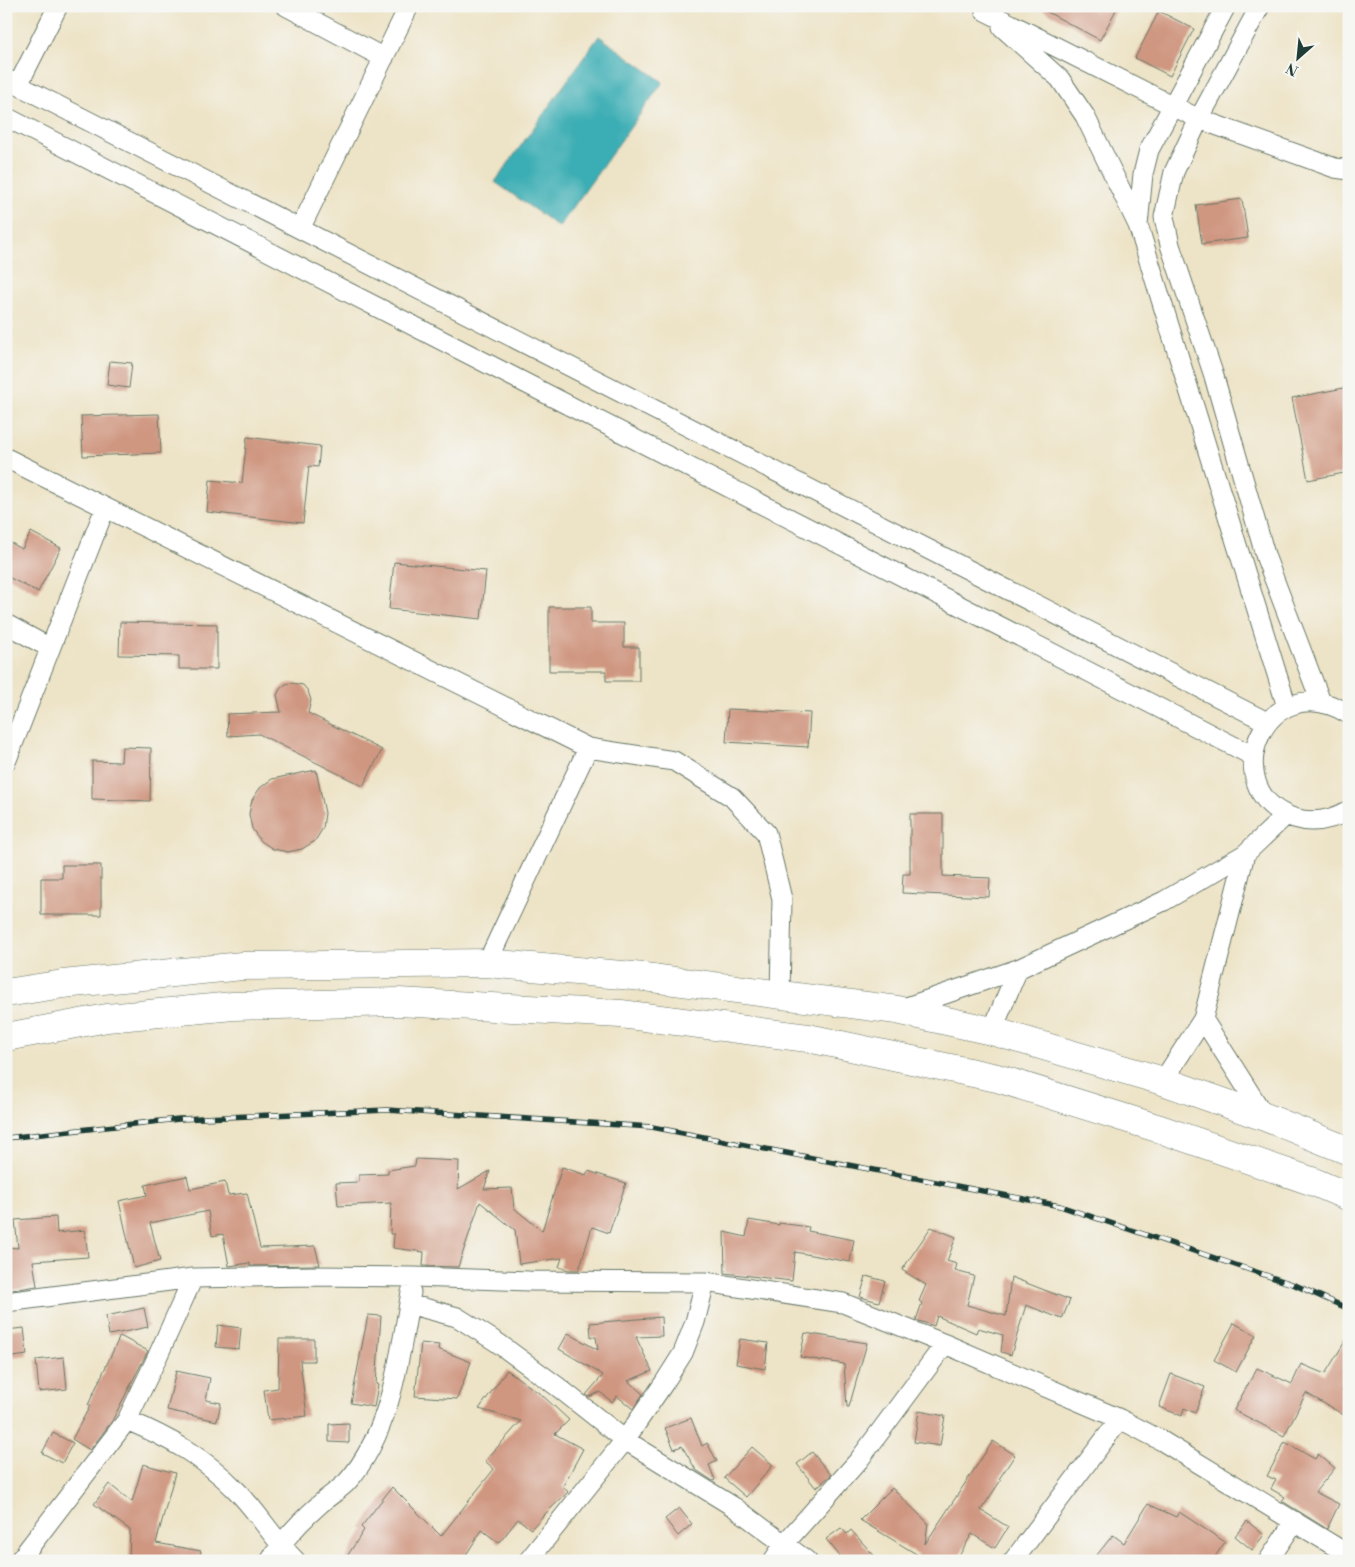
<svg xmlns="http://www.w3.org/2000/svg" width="1355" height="1567" font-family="'Libre Bodoni',serif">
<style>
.water{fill:#3badb4;stroke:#2d7574}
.building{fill:#cf9680}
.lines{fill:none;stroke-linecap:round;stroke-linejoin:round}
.minor-casing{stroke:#677767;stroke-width:21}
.trunk-casing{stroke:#677767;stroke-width:29}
.minor{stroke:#fff;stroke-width:19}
.trunk{stroke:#fff;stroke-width:28}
.rail-casing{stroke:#1f3d34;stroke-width:5.5}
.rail{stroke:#f6f6f2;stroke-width:4;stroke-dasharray:11;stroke-linecap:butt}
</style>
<rect width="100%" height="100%" fill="#f6f6f2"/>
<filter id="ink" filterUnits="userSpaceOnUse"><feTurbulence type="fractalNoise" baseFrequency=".02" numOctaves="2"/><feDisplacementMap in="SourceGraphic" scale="10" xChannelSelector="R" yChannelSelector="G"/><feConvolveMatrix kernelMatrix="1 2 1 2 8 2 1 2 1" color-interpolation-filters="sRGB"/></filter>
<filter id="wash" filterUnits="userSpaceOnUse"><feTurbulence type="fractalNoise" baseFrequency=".0096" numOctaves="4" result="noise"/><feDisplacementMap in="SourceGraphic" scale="20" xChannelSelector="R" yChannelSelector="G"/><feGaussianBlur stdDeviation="1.12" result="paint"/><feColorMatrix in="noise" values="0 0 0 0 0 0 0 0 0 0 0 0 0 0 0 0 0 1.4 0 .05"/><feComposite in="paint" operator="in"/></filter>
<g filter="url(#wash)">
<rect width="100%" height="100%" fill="#ede3c6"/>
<!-- water -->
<path class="water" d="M 599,36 L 663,82 L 559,227 L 495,182 Z"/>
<g id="blocks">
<!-- building -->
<path class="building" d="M 1036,6 L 1118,6 L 1100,40 Z
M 1159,11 L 1194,29 L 1170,76 L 1135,58 Z
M 1242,199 L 1248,238 L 1202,244 L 1196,205 Z
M 110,361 L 132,363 L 129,388 L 107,385 Z
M 1349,387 L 1349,472 L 1308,480 L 1292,398 Z
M 159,414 L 161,453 L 83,456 L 81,416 Z
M 247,437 L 320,446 L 318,467 L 309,466 L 303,523 L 207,512 L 210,480 L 242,483 Z
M 31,532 L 61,548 L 38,592 L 6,576 L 6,540 L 22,549 Z
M 394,562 L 486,571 L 481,619 L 389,609 Z
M 549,607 L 591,607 L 591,623 L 624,623 L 624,647 L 639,647 L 639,681 L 606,681 L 606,671 L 549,671 Z
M 120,622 L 217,624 L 217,669 L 179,669 L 179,656 L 119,655 Z
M 292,683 L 303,685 L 308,691 L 311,700 L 308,713 L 382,750 L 363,786 L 259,734 L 228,736 L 227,714 L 281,712 L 277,695 L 280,689 L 286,684 Z
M 728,709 L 810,713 L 808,747 L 726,742 Z
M 122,747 L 151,748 L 150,801 L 92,799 L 92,761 L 121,762 Z
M 316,770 L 325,813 L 323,828 L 315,841 L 302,849 L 288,852 L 273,849 L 261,841 L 252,829 L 249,814 L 252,800 L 260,788 L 272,779 Z
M 910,814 L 943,814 L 943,876 L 990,878 L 989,897 L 902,893 L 903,874 L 910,874 Z
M 62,865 L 101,865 L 101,915 L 41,915 L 41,878 L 62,878 Z
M 416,1159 L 459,1161 L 458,1189 L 490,1171 L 484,1189 L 512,1188 L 514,1208 L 542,1231 L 562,1167 L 586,1175 L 588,1171 L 626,1183 L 609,1233 L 592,1227 L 579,1270 L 569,1270 L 559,1267 L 562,1258 L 519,1264 L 515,1230 L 480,1202 L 458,1267 L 423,1266 L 424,1252 L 393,1248 L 394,1234 L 390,1234 L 391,1203 L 338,1206 L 336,1183 L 359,1182 L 359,1175 L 388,1174 L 388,1170 L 415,1166 Z
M 187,1176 L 190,1189 L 225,1182 L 228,1195 L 247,1193 L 260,1248 L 315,1246 L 320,1265 L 250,1266 L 250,1263 L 229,1266 L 223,1234 L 212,1236 L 208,1211 L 150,1223 L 160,1261 L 134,1268 L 119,1201 L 147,1195 L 145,1185 Z
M 56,1217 L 57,1233 L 85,1230 L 88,1257 L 33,1261 L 37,1286 L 6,1291 L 6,1247 L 18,1248 L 15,1220 Z
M 749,1220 L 779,1225 L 779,1223 L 809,1227 L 808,1231 L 854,1240 L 850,1262 L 795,1252 L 792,1281 L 725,1273 L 724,1232 L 746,1237 Z
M 931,1227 L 956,1237 L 947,1261 L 957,1264 L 955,1271 L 974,1276 L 967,1305 L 1006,1316 L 1011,1277 L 1070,1300 L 1062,1319 L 1026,1305 L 1011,1355 L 1001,1352 L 1003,1335 L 978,1328 L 976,1333 L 937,1316 L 934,1326 L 916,1320 L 922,1303 L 919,1301 L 926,1285 L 902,1270 Z
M 866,1276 L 885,1281 L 879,1302 L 860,1297 Z
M 144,1308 L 148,1327 L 109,1335 L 106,1316 Z
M 368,1315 L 381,1316 L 376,1384 L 378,1385 L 374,1407 L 351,1403 Z
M 661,1317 L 662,1336 L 636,1337 L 652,1371 L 628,1381 L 643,1394 L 633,1409 L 617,1396 L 612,1402 L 600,1392 L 589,1397 L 586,1395 L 603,1375 L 559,1349 L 568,1333 L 598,1350 L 596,1337 L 591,1337 L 590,1323 Z
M 1234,1323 L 1256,1335 L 1236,1372 L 1214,1360 Z
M 218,1325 L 241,1328 L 239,1349 L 216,1347 Z
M 24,1328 L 27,1355 L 6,1358 L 6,1330 Z
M 805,1333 L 867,1343 L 849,1407 L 847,1407 L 844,1364 L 800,1357 Z
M 1349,1335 L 1349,1379 L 1342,1391 L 1349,1395 L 1349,1418 L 1306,1393 L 1284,1436 L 1234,1410 L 1257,1368 L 1292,1384 L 1301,1364 L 1325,1374 Z
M 120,1336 L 148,1351 L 112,1421 L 90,1450 L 72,1439 L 90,1406 L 88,1405 Z
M 279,1339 L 314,1339 L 314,1361 L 300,1361 L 307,1416 L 268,1420 L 264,1390 L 278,1388 Z
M 740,1339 L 768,1343 L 765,1369 L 736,1364 Z
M 421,1343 L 439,1345 L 438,1349 L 471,1362 L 457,1399 L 415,1396 Z
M 64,1357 L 67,1389 L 39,1392 L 36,1360 Z
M 507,1370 L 543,1396 L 569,1420 L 555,1434 L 583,1449 L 563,1486 L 568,1492 L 544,1515 L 531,1529 L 518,1519 L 499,1543 L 482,1530 L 462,1561 L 344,1561 L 364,1530 L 361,1527 L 392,1487 L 441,1536 L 494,1469 L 485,1461 L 521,1421 L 479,1409 Z
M 176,1371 L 210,1378 L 206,1400 L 221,1403 L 217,1421 L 167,1410 Z
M 1171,1374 L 1205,1387 L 1195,1413 L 1184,1408 L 1182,1416 L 1159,1407 Z
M 919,1411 L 945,1416 L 940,1446 L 914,1442 Z
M 691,1418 L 702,1446 L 707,1443 L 717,1461 L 709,1465 L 715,1480 L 713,1481 L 696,1470 L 682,1446 L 674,1449 L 665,1428 Z
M 349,1423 L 349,1443 L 329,1442 L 329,1424 Z
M 53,1433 L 73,1443 L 62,1463 L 42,1453 Z
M 993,1441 L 1015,1455 L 999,1479 L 1001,1480 L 981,1510 L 1008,1527 L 995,1548 L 972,1534 L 956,1561 L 914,1561 L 918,1555 L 860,1520 L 892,1488 L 928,1523 L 925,1544 Z
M 1285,1442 L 1315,1459 L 1318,1454 L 1335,1468 L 1315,1492 L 1339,1504 L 1327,1529 L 1282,1501 L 1285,1497 L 1271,1489 L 1276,1480 L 1267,1476 Z
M 752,1447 L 773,1465 L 746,1497 L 724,1478 Z
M 812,1452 L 831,1475 L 816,1488 L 797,1464 Z
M 143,1464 L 175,1473 L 156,1543 L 201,1551 L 200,1561 L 129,1560 L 130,1530 L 94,1504 L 109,1484 L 132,1502 Z
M 1148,1504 L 1176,1517 L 1179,1512 L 1225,1542 L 1212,1561 L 1092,1561 L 1113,1535 L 1124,1543 Z
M 679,1508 L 692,1524 L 678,1536 L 665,1519 Z
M 1247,1521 L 1264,1535 L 1252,1550 L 1235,1536 Z
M 841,1528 L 847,1534 L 851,1530 L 879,1561 L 844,1561 L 826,1539 Z"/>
</g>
</g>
<g filter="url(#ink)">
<use href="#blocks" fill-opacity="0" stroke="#677767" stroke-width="1"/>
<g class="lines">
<!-- minor casing -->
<g class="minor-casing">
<path id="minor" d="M 286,6 L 384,58
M 1226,6 L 1149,150 L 1143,174 L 1138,225 L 1287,707
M 1260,6 L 1199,119 L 1174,172 L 1164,217 L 1170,245 L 1213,373 L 1266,558 L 1321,702
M 985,11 L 1199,119 L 1335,168 L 1349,170
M 1002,27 L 1060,79 L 1085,116 L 1138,225
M 6,79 L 1267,722
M 18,85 L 58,6
M 6,117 L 1253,756
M 300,229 L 409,6
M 6,458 L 588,748 L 674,761 L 732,797 L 766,833 L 782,899 L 780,994
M 6,624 L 50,648
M 1349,714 C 1263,662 1214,792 1294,818 C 1313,824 1332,820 1349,810
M 6,762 L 105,508
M 487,963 L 588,748
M 898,1010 L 1018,969 L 1164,901 L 1245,854 L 1286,815
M 1203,1019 L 1265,1117
M 992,1031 L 1018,969
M 1163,1081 L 1203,1019 L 1245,854
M 6,1302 L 193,1278 L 313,1276 L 414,1277 L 529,1281 L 705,1282 L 843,1303 L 945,1344 L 1120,1419 L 1162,1441 L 1349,1555
M 409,1304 L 457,1317 L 498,1343 L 558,1387 L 625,1440 L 734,1507 L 807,1561
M 127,1420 C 169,1438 204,1457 236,1490 C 258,1512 273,1539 296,1561
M 19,1561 L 127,1420 L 155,1362 L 193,1278
M 270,1561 C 283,1539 302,1520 320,1504 C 329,1496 339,1490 347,1482 C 391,1433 400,1355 411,1292
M 528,1561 L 625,1440 L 664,1383 L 683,1353 L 695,1322 L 705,1282
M 773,1561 L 784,1544 L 859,1460 L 945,1344
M 1013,1561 L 1120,1419
M 1268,1561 L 1295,1521"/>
</g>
<!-- trunk casing -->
<g class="trunk-casing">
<path id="trunk" d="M 6,993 L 63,984 L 242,966 L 487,963 L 644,977 L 897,1010 L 992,1031 L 1163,1081 L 1265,1117 L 1349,1151
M 6,1037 L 107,1018 L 233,1006 L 398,1002 L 621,1014 L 808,1038 L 997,1078 L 1157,1128 L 1314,1182 L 1349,1197"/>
</g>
<!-- minor -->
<use href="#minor" class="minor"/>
<!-- trunk -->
<use href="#trunk" class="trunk"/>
<!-- rail casing -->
<g class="rail-casing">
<path id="rail" d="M 6,1138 L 179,1119 L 387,1110 L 652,1127 L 1060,1206 L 1295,1285 L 1349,1309"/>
</g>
<!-- rail -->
<use href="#rail" class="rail"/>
</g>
</g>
<!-- margin -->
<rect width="1355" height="1567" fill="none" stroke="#f6f6f2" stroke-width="25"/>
<!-- north arrow -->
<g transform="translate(1298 58) rotate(207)" stroke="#f6f6f2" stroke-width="4" paint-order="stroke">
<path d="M0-4L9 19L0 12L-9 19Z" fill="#1f3d34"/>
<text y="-8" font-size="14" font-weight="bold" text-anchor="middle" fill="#1f3d34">N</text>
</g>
</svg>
